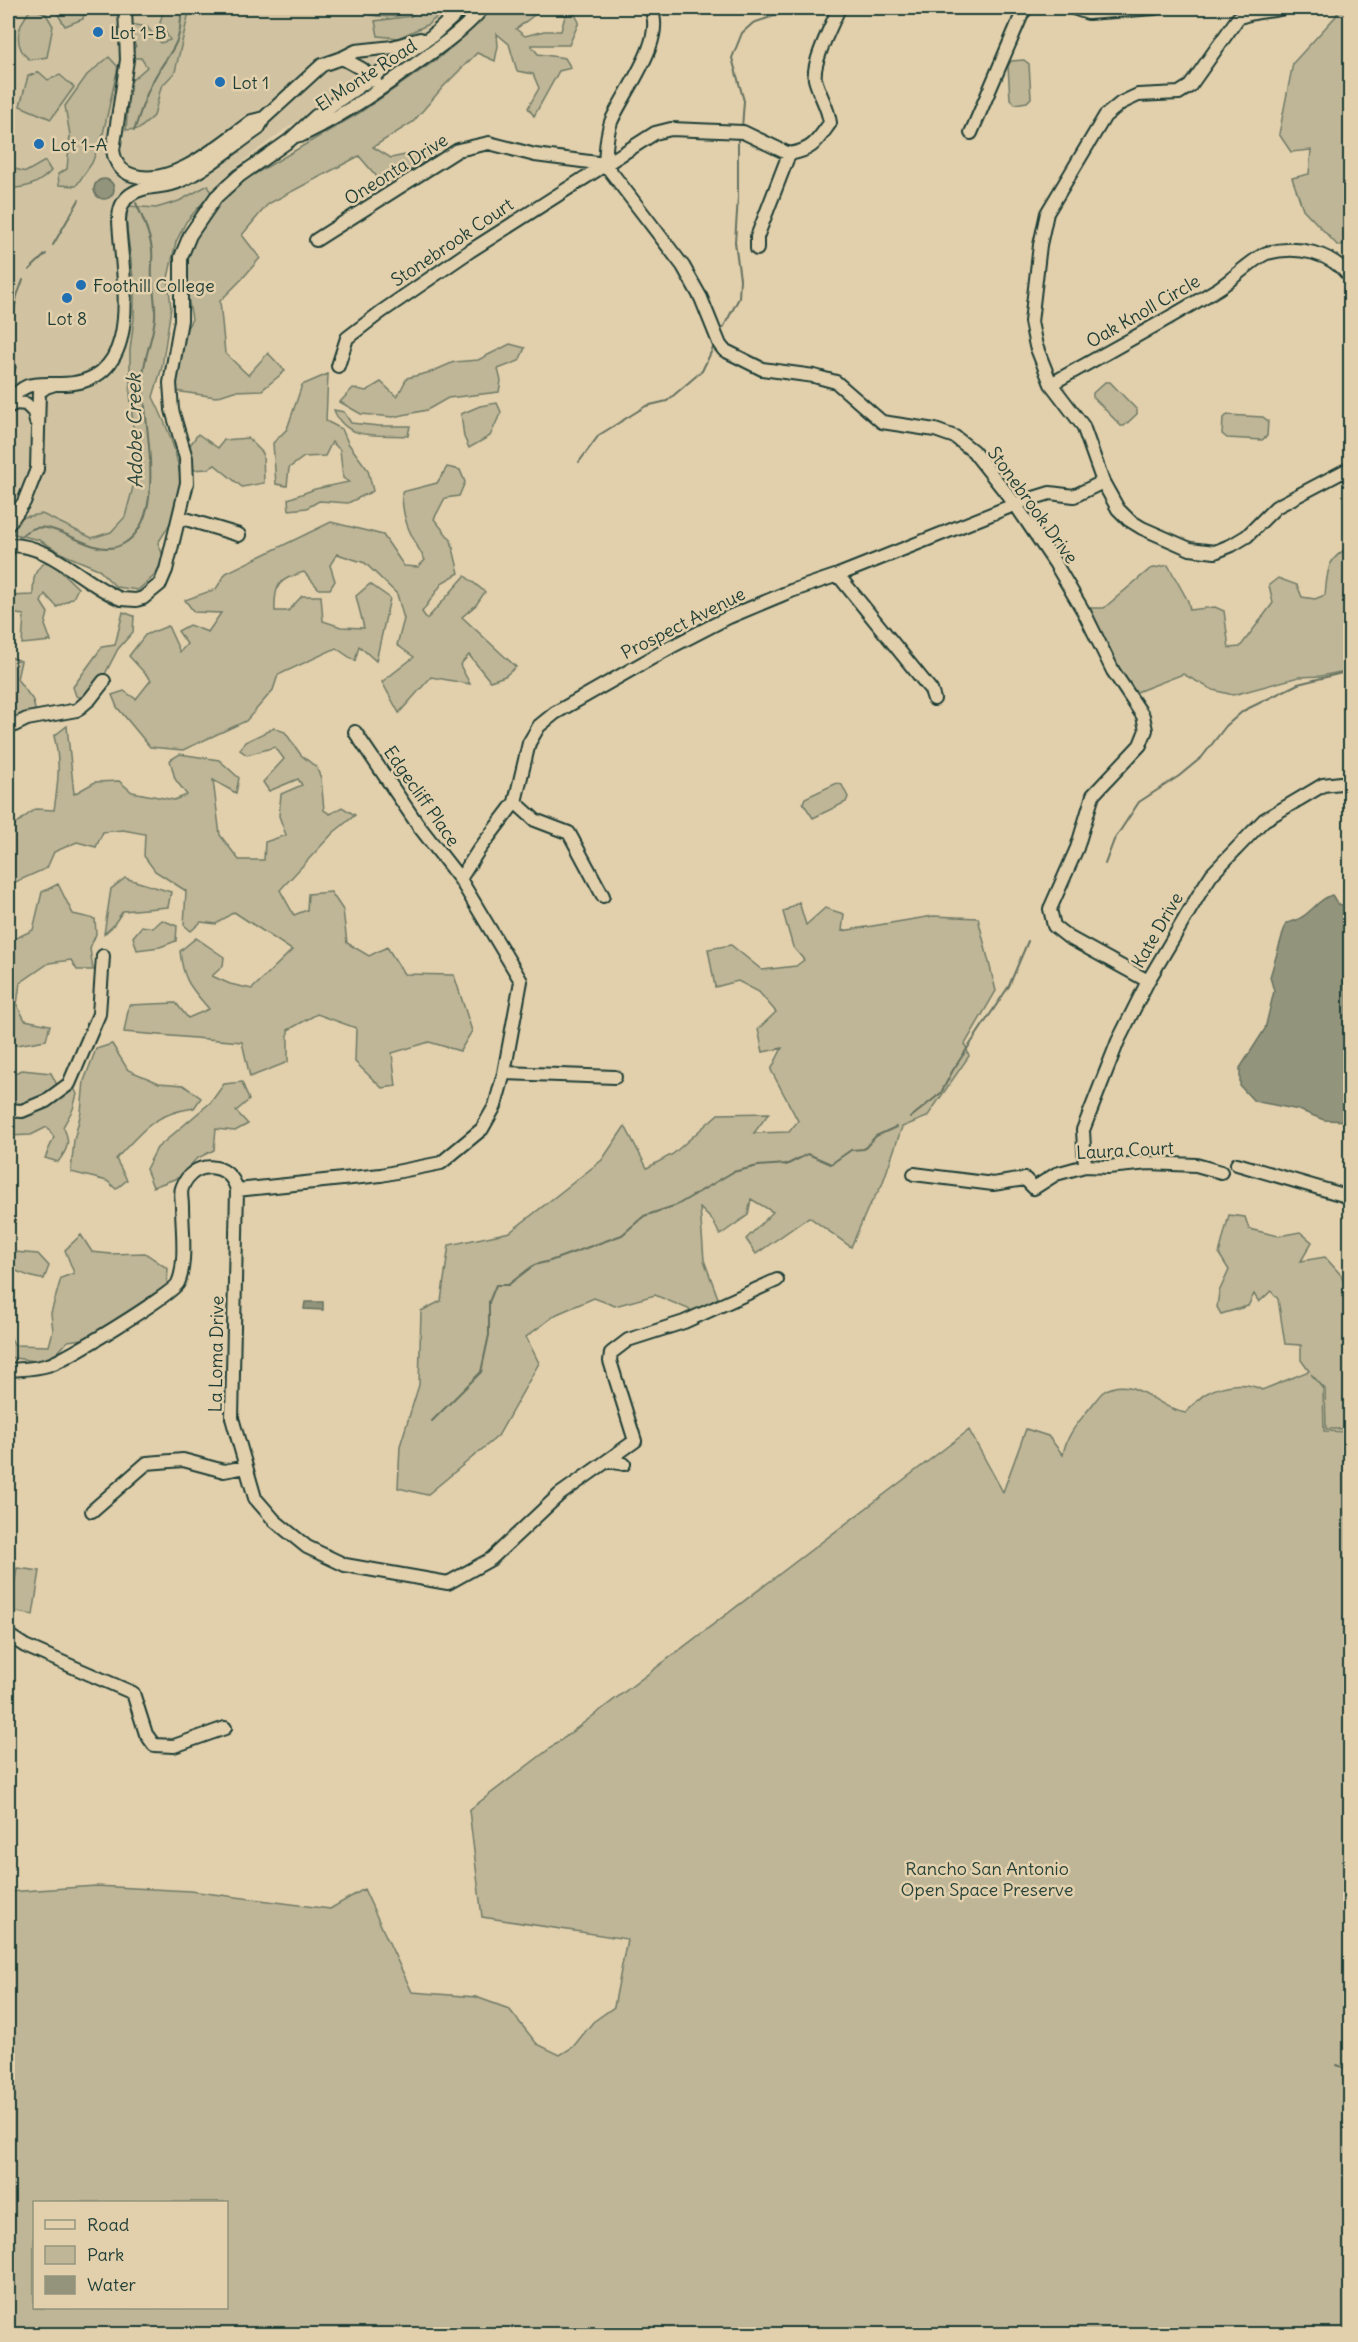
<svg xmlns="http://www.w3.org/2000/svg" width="1358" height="2342" font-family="Delius,sans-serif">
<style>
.built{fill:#d1c3a2}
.green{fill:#bfb697;stroke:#6f7a66;stroke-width:1.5;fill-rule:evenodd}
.water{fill:#93947b;stroke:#65715f;stroke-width:1.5}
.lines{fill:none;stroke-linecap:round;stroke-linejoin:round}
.stream{stroke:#65715f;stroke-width:2}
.minor-casing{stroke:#1f3d34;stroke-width:16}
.minor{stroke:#e2d0ad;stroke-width:12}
.poi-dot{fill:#1f6fb2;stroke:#e2d0ad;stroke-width:2}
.labels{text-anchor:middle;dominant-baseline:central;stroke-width:5;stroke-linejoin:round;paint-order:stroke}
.poi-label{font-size:18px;fill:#1f3d34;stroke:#e2d0ad;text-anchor:start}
.street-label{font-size:18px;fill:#1f3d34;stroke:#e2d0ad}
.park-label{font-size:18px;fill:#274339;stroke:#e2d0ad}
.water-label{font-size:20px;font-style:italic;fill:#2b463b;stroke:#e2d0ad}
</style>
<rect width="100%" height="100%" fill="#e2d0ad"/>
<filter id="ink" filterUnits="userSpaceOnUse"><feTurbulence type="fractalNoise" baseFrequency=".0167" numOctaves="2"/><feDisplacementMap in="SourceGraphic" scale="12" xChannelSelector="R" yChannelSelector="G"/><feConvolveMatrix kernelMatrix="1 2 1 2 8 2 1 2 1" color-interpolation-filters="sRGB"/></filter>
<g filter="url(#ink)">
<!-- built -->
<path class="built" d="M 8,8 L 451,8 L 399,54 L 284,130 L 245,160 L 214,187 L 184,220 L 165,252 L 145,469 L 129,529 L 91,541 L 8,524 Z"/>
<!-- green -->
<path class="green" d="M 32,8 L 46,14 L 53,26 L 47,57 L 30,60 C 11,45 18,24 32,8 Z
M 54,8 L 85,8 L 83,19 L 65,26 Z
M 164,8 L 190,8 L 175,72 L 161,87 L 154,116 L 139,129 L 126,130 L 128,105 L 123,88 L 147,67 L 141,58 L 135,58 L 130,53 L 136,46 L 130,38 L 130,24 L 147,27 L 161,43 L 170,40 L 160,23 Z
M 341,8 L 416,8 C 391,24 367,14 341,8 Z
M 419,8 L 448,8 L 427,25 L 398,38 L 378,36 L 375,21 L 411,16 Z
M 494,8 L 549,8 L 541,10 L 516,29 L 525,36 L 544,31 L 561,31 L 565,16 L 573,11 L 579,22 L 569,45 L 531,45 L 538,54 L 565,58 L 571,68 L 559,71 L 534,116 L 528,108 L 539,88 L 533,74 L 517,71 L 509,44 L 497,34 L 498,46 L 495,61 L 477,53 L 443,87 L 413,122 L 373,147 L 391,158 L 429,150 L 430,159 L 384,185 L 359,156 L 268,204 L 242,235 L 260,258 L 242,279 L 220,301 L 225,353 L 248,375 L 268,353 L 285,371 L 262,390 L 234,391 L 216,397 L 175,391 L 173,353 L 192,319 L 183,270 L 196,228 L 231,188 L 359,113 L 439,58 Z
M 1340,8 L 1350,8 L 1350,150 L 1347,161 L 1350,164 L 1350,242 L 1338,246 L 1303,209 L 1292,178 L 1309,174 L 1311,150 L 1291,152 L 1279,134 L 1293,63 L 1336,16 Z
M 109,57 L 118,67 L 103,134 L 92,163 L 76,186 L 59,185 L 58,174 L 67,169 L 70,135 L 65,106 L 87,75 Z
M 1024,60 L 1029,64 L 1031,98 L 1027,102 L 1015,104 L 1010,99 L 1008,66 L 1011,61 Z
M 39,72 L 48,80 L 60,75 L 74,87 L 51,119 L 20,106 L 28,76 Z
M 45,161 L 51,171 C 39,184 25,189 8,188 L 8,167 L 26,172 Z
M 208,185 L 211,193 L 186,222 L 176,242 L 168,278 L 171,308 L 162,367 L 153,397 C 166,423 184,466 180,496 C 177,513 167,529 158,543 L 164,558 L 154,576 L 138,590 L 116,587 L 98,569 L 65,555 L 39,540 L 14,534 L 8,529 L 8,512 L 18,518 L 42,514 L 92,538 L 111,532 L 125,517 L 137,472 L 130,392 L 130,350 L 134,319 L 134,285 L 126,221 L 128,206 L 156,208 L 179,201 Z
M 510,344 L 525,348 L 519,361 L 498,369 L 501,381 L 499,392 L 448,398 L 427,410 L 393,417 L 361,414 L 340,402 L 353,388 L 366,391 L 381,382 L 397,397 L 407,378 L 431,372 L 454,362 L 478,360 Z
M 328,374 L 326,421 L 342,429 L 348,443 L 368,470 L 373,491 L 348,503 L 319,501 L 307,508 L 289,510 L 288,499 L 315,489 L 349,482 L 343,478 L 340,450 L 332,442 L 325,456 L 304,457 L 289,468 L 287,486 L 276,484 L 273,443 L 287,429 L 302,385 Z
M 1105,382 L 1110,382 L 1137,410 L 1137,414 L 1124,426 L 1121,426 L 1093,397 L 1093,393 Z
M 497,403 L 501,412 L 490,436 L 469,448 L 464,437 L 461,414 L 480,406 Z
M 334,410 L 344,412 L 351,423 L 379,426 L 410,426 L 408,436 C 380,434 346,442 334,410 Z
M 1227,415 L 1263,417 L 1268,421 L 1267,436 L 1262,440 L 1227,438 L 1222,434 L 1223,419 Z
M 198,434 L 218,448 L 224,440 L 248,438 L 263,453 L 264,483 L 242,487 L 215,465 L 208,469 L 191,470 L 185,452 Z
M 447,467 L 460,470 L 465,482 L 459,496 L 445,498 L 434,519 L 451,540 L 459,573 L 443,582 L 422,612 L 427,619 L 465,576 L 485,592 L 476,605 L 462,617 L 516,667 L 505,676 L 490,681 L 469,655 L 460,665 L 470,684 L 431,677 L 399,713 L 382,682 L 414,657 L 397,645 L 404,619 L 397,594 L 365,563 L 337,554 L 330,565 L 335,581 L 330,589 L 319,589 L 304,572 C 279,580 274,583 275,611 L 288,611 L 302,596 L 321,596 L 323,621 L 341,627 L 364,628 L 356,596 L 370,584 L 390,598 L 376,661 L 359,646 L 355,661 L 336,648 L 278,675 L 273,690 L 246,721 L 183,750 L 150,747 L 117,707 L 112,695 L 124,691 L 136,699 L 151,680 L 129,656 L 145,635 L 168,626 L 180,652 L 187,644 L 178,631 L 189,625 L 208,632 L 221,613 L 194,612 L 185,600 L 216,589 L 226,573 L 331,522 L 383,535 L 404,566 L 418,567 L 425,560 C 411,535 402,522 402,492 L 437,483 Z
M 1350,546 L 1350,670 L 1321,676 L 1299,677 L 1233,695 L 1213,690 L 1183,674 L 1134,693 L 1122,676 L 1089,608 L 1104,608 L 1150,569 L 1168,565 L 1188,601 L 1190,610 L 1215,607 L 1224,611 L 1229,648 L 1240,647 L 1273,603 L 1269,585 L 1278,578 L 1297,585 L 1302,597 L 1315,599 L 1325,595 C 1328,568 1326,561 1350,546 Z
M 50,561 L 78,588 L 73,598 L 57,607 L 45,594 L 41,602 L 48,613 L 45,625 L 51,641 L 22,644 L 24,615 L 8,613 L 8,596 L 33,595 C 33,580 33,566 50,561 Z
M 123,612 L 134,616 L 133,632 L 118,649 L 91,701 L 76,696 L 73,687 L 102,647 L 115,645 Z
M 8,656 L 21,661 L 17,679 L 33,700 L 36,714 L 18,720 L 10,715 L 8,708 Z
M 67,726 L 74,794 L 95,782 L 119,781 L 132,792 L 174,800 L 187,795 L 175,779 L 170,760 L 180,754 L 219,760 L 239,778 L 236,793 L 213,780 L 220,835 L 239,860 L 264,860 L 265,842 L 286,835 L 279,816 L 281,794 L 302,785 L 298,779 L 269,791 L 263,782 L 284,759 L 275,747 L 247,755 L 240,750 L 245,742 L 274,728 L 285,732 L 301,755 L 316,767 L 321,778 L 324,810 L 330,814 L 342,807 L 355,815 L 333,833 L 280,890 L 294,915 L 307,910 L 308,894 L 331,892 L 343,910 L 347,943 L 369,956 L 387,947 L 404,974 L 454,975 L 472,1031 L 460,1051 L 429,1042 L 392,1053 L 396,1086 L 382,1088 L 355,1062 L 356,1028 L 317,1014 L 288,1030 L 288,1062 L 250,1077 L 242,1042 L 124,1032 L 129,1005 L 176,1003 L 188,1018 L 209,1009 C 191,988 183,981 180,951 L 196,938 L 224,957 L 223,966 L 212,976 L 230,984 L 252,989 L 292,950 L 234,912 L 216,924 L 201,922 L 191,931 L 184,925 L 186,891 L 155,871 L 144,856 L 145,834 L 123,830 L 103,832 L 96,847 L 77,842 L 54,852 L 47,868 L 13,883 L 8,889 L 8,830 L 35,809 L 54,810 C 58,784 61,762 54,736 Z
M 837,783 L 842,785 L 848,797 L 846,802 L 813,818 L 803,803 L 805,798 Z
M 125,878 L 171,892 L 168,907 L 123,911 L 112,927 L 104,934 L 111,889 Z
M 58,884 L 73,914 L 95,919 L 96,934 L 90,948 L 93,970 L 77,970 L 71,960 L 49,963 L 20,983 L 17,1005 L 25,1020 L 50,1025 L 46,1040 L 11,1046 L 8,1044 L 8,942 L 33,930 L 42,892 Z
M 799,902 L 806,925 L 825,908 L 844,914 L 842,931 L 933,916 L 978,918 L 996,991 L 965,1044 L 969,1056 L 927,1117 L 902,1127 L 882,1185 L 868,1208 L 851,1247 L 809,1217 L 756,1254 L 746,1239 L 773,1212 L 751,1199 L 748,1215 L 720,1235 L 713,1221 L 700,1208 L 704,1260 L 718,1298 L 695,1312 L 655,1295 L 615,1306 L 594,1298 L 557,1314 L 526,1337 L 539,1363 L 498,1436 L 427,1495 L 398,1488 L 400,1446 L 419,1385 L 421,1311 L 441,1301 L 449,1245 L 510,1232 L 602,1160 L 625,1126 L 647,1168 L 673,1154 L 718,1114 L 769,1113 L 754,1133 L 789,1132 L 798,1121 L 771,1070 L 782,1048 L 763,1052 L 758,1029 L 776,1012 L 759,992 L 738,981 L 715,987 L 708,949 L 731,945 L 762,970 L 796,966 L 804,960 L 793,947 L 783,912 Z
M 162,920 L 177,926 L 176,941 L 160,947 L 137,950 L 133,937 L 142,926 L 153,928 Z
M 112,1044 L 128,1070 L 159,1083 L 183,1085 L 201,1098 L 194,1108 C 153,1114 143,1130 116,1159 L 127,1180 L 116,1189 L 107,1181 L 71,1172 L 74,1140 L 81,1112 L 84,1081 L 96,1049 Z
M 22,1070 L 51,1073 L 58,1087 C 42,1098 27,1107 8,1104 L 8,1076 Z
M 242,1082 L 249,1100 L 236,1111 L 248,1124 L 235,1131 L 216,1129 L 214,1150 L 196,1159 L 180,1177 L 153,1187 L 146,1169 L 157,1148 L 211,1102 L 224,1084 Z
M 73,1086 L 77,1094 L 73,1109 L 63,1127 C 71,1141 68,1149 58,1162 L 45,1158 L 54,1137 L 47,1127 L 31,1135 L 8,1136 L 8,1115 C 35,1118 53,1103 73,1086 Z
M 1229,1215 L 1245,1217 L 1249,1229 L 1279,1236 L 1300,1232 L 1312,1242 L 1301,1261 L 1325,1257 L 1341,1275 L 1350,1300 L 1350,1429 L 1326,1429 L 1325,1389 L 1311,1374 L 1323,1389 L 1324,1431 L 1350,1432 L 1350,2334 L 8,2334 L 8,1892 L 96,1886 L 190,1891 L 330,1909 L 364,1889 L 412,1992 L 476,1997 L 509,2009 L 537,2044 L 560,2055 L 573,2047 L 593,2022 L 614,2007 L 627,1939 L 482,1917 L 469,1810 L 969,1430 L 1003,1492 L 1026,1429 L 1048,1436 L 1063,1455 C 1066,1436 1077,1424 1088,1410 C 1093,1405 1098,1396 1103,1392 C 1133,1372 1157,1409 1186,1413 C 1192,1406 1199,1397 1207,1393 C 1224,1384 1246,1381 1262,1390 L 1309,1371 L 1301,1360 L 1301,1345 L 1285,1344 L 1278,1299 L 1271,1291 L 1259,1302 L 1254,1294 L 1248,1306 L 1221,1314 L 1217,1307 L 1219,1292 L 1229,1270 L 1219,1254 ZM 34,2202 L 226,2202 L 226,2308 L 34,2308 Z
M 81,1235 L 92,1252 L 111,1254 L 145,1253 L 168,1269 L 167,1286 L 141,1306 L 90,1338 L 68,1341 L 52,1359 L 35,1361 L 8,1357 L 8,1331 L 14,1345 L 49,1346 L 53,1331 L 51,1313 L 61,1278 L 74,1273 L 65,1250 Z
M 14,1252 L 38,1254 L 49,1266 L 44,1279 C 30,1279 21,1271 8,1269 L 8,1256 Z
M 17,1568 L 40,1571 L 33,1615 L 10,1611 Z"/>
<!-- water -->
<path class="water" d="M94 189a10 10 0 1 1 20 0a10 10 0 1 1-20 0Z
M 1332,895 L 1338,904 L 1350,908 L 1350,1121 L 1324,1120 L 1299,1110 L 1254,1101 L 1240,1086 L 1240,1068 L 1265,1029 L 1274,991 L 1270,977 L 1286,923 C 1310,919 1316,899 1332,895 Z
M 305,1302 L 323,1302 L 323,1310 L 304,1309 Z"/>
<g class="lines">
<!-- stream -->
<path class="stream" d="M 742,128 L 744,101 L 732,58 L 742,33 L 753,23 L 798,8
M 134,131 C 140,114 145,95 154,79 C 171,48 182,47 181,8
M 53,245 L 79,200
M 29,270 L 46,254
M 723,328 L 739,298 L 740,279 L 735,242 L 738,197 L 738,138
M 8,337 L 17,296 L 23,280
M 8,388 L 16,367
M 579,462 L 599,435 L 646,406 L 667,401 L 702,371 L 715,344
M 21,536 C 49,507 90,563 123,544 C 170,518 142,420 143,376 C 144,357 153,338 155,318 C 156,305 153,291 152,278 C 151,269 153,259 152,250 C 150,234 143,218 136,203
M 8,576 L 14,551
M 1105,864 L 1114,840 L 1139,802 L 1179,776 L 1202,757 L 1226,726 L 1243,711 L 1298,684 L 1350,671
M 910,1118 L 941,1093 L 953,1070 L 1009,986 L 1028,941
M 786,1165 L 808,1154 L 831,1164 L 851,1150 L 864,1149 L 876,1136 L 896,1127
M 432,1421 L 481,1372 L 489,1335 L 489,1302 L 496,1285 L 508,1285 L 534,1265 L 550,1261 L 622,1235 L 644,1216 L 677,1205 L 733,1172 L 758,1166 L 787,1164
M 1337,2065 L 1350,2070"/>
<!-- minor casing -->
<g class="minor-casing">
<path id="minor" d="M 125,8 L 127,60 L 113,150 C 115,163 120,171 132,175 C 172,189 221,143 252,121 L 264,118
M 650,8 C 668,38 623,93 611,122 C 606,135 606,150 605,164 L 683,266 L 701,298 L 720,345 L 724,350 L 762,369 L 814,376 L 836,382 L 882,422 L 935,430 L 955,437 L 973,451 L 1015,504 L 1055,563 L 1085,614 L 1113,671 L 1143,716 L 1146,730 L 1140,745 L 1093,795 L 1077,848 L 1050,909 L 1054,926 L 1068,937 L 1148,981
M 1073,8 L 1088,13 L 1155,8
M 1284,8 C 1269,12 1252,11 1238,18 L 1190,86 L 1179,93 L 1138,95 L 1121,103 L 1105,116 L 1047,213 L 1040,245 L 1031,322 L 1036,346 L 1051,384 L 1083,426 L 1103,482 L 1118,509 L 1129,520 L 1142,528 L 1190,549 L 1215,552 L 1232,545 L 1247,536 L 1276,507 L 1350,468
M 342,58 L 362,69 L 375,81
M 971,133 L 1022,14 L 1027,8
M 300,136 C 338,118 373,95 407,70 C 434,51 461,33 483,8
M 316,240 L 458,150 L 489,143 L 535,155 L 605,164
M 757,249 L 757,237 L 789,154 C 813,150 816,142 830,123 C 828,106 819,95 815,79 C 812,62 832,25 839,8
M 338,366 L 347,338 L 381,312 L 470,251 L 655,133 L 671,129 L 743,132 L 789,154
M 1051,384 C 1107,352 1164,322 1219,288 C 1232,280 1255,257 1267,253 C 1297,245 1331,252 1350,277
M 8,404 C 24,381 33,384 59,384 C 149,385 121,276 119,220 C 119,210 122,201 130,195 C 144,184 164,189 180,181 C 207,169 233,146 258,129 L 264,118 L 322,65 L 342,58 L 356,51 L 393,47 L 420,39
M 8,407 L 16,403 L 26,404 L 34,412 L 36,422
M 179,517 L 239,535
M 8,525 L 24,502 L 37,469 L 39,392 L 46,387 L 55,384
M 8,545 C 51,543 83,584 121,599 L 136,600 L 143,598 L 160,584 L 166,570 L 187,483 L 186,458 L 172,410 L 170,383 L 181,320 L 181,257 L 190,235 L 216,197 L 239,176 L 290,140 L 316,116 L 432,36 L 463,8
M 838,575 L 931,690 L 934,699
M 8,728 L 27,719 L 77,710 L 90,699 L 104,681
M 515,802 L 535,820 L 569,833 L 603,896
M 460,879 L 478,851 L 515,802 L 529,743 L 539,726 L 555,713 L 671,647 L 729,617 L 791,591 L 838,575 L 1024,501 L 1050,493 L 1074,496 L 1103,482
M 504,1073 L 615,1077
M 8,1110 L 22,1111 L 46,1101 L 69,1084 L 99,1014 L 103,956
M 1237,1164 L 1350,1197
M 1085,1166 L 1083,1130 L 1118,1041 L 1148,981 L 1201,891 L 1212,874 L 1264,820 L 1323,785 L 1350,782
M 914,1174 L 993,1184 L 1025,1179 L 1034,1188 L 1056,1174 L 1085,1166 L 1108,1167 L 1149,1163 L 1196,1165 L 1221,1172
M 237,1190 L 381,1175 L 441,1163 L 482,1129 L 495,1106 L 504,1073 L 521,981 L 460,879 L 418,825 L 355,732
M 8,1370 C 20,1369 36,1369 48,1365 C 64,1361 173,1294 178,1283 C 187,1264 182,1227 182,1206 C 182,1200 180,1193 182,1188 C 192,1159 230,1161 237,1190 L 232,1418 L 255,1498 L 275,1521 L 307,1547 L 345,1565 L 448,1583 L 491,1559 L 559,1495 L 635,1441 L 610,1361 L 611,1353 L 628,1340 L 684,1322 L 777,1280
M 609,1461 L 624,1464
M 92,1511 L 147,1463 L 183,1460 L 224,1471 L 246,1467
M 8,1635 L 25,1646 L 133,1693 L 146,1734 L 154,1745 L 174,1746 L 225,1728"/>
</g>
<!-- minor -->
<use href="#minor" class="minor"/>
</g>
</g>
<!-- markers -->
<g class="poi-dot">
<circle cx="98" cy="32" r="6"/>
<circle cx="220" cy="82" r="6"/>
<circle cx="39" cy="144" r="6"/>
<circle cx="81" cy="285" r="6"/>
<circle cx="67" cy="298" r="6"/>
</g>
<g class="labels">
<!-- poi labels -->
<g class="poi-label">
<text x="110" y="32">Lot 1-B</text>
<text x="232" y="82">Lot 1</text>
<text x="51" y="144">Lot 1-A</text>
<text x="93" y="285">Foothill College</text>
<text x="67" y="318" text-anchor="middle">Lot 8</text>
</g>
<!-- street labels -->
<g class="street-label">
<text transform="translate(366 75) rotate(-33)">El Monte Road</text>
<text transform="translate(396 169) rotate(-32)">Oneonta Drive</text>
<text transform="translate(452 242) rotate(-34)">Stonebrook Court</text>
<text transform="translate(1143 311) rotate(-30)">Oak Knoll Circle</text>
<text transform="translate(1033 505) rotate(54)">Stonebrook Drive</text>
<text transform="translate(683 623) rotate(-27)">Prospect Avenue</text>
<text transform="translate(422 796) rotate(55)">Edgecliff Place</text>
<text transform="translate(1157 930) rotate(-60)">Kate Drive</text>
<text transform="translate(1125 1150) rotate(-3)">Laura Court</text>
<text transform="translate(216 1354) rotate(-89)">La Loma Drive</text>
</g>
<!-- park labels -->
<g class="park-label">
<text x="987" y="1868">Rancho San Antonio<tspan x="987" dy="21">Open Space Preserve</tspan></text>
</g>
<!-- water labels -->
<g class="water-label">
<text transform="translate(134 431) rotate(-91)">Adobe Creek</text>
</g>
</g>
<!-- margin -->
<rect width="1358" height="2342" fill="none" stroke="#e2d0ad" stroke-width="30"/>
<rect x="15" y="15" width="1328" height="2312" fill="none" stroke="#1f3d34" stroke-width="2" filter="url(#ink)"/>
<!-- legend -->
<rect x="33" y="2201" width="195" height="108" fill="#e2d0ad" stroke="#94957d" stroke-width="1.5"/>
<rect x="45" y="2220" width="30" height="9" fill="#e2d0ad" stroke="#94957d" stroke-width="1.5"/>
<text x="87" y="2231" font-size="18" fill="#1f3d34">Road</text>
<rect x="45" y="2246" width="30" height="18" fill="#bfb697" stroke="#94957d" stroke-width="1.5"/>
<text x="87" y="2261" font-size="18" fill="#1f3d34">Park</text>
<rect x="45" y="2276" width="30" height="18" fill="#93947b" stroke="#94957d" stroke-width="1.5"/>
<text x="87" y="2291" font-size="18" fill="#1f3d34">Water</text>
</svg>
